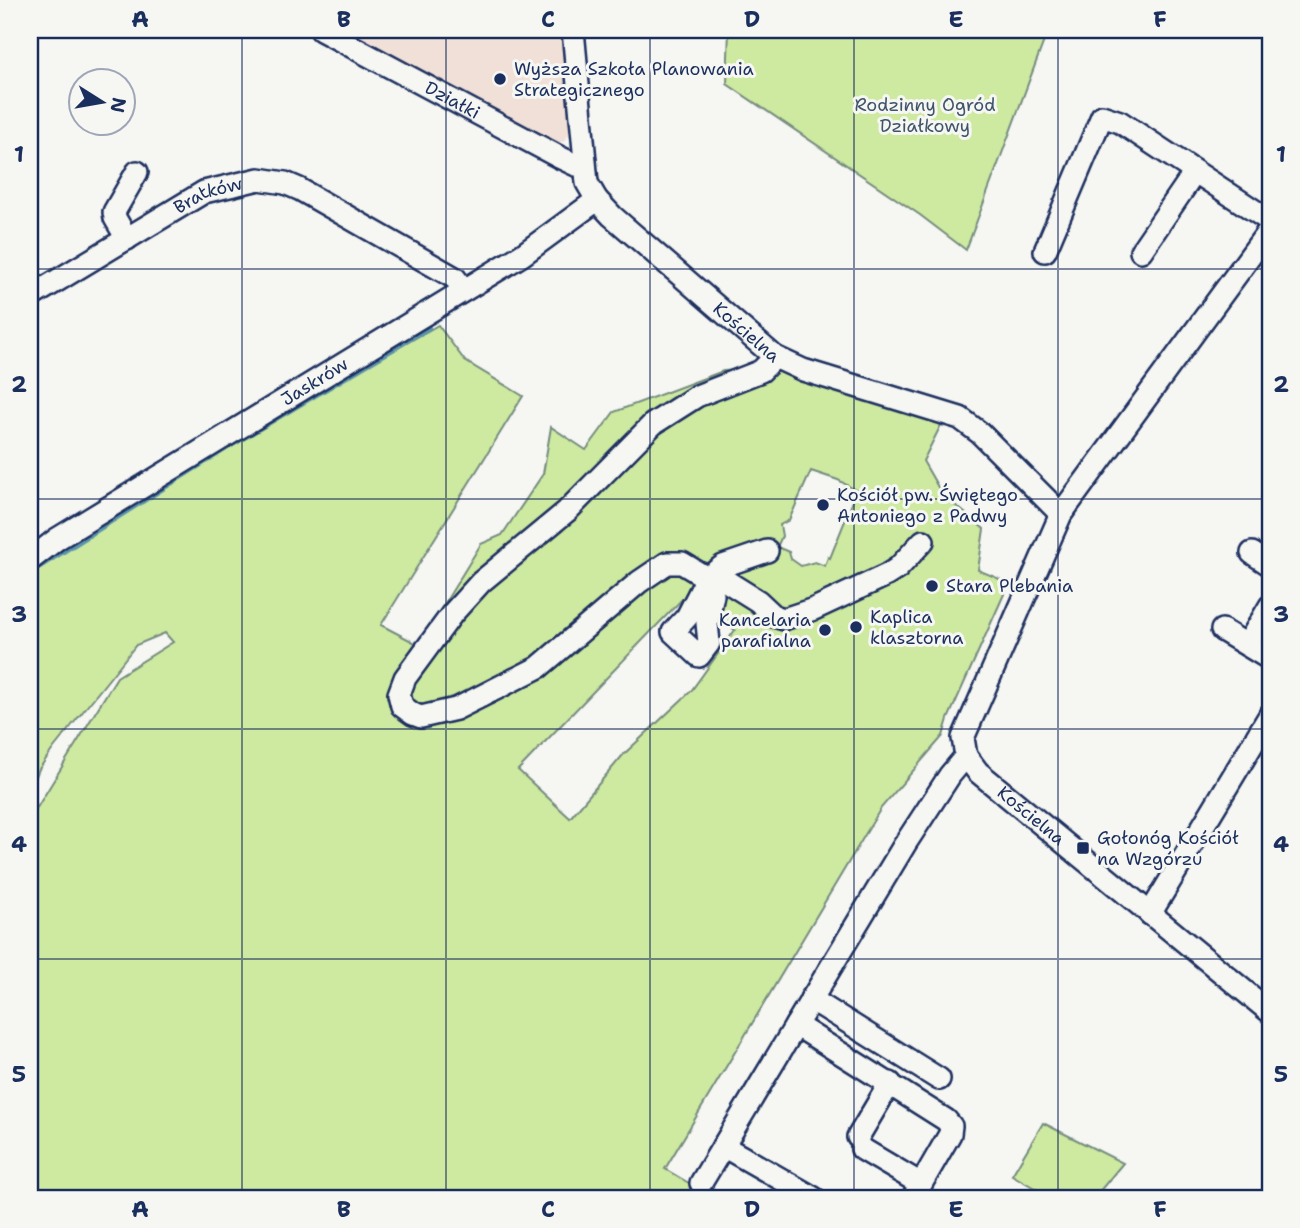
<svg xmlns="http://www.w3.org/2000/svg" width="1300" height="1228" font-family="'Shantell Sans',sans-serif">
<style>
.built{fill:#f0e0d7}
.green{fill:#cee9a0;stroke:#748c7f;stroke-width:2;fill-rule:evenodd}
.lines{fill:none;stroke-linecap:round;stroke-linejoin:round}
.stream{stroke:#5c95ad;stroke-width:4.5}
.minor-casing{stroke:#1b2f5e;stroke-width:26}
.minor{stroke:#f6f6f2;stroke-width:21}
.grid{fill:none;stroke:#1b2f5e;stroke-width:2;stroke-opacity:0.55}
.poi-dot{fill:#1b2f5e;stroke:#f6f6f2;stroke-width:2.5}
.labels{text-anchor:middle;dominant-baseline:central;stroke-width:6;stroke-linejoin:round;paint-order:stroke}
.poi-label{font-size:18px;fill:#1b2f5e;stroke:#f6f6f2;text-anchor:start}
.street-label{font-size:18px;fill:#1b2f5e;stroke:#f6f6f2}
.park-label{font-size:18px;fill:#3f546b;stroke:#f6f6f2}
.neatline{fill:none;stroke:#1b2f5e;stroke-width:2.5}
.grid-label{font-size:23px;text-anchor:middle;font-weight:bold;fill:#1b2f5e}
</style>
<rect width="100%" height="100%" fill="#f6f6f2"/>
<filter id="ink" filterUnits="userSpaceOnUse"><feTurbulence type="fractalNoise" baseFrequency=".0143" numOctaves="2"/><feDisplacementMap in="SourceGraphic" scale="14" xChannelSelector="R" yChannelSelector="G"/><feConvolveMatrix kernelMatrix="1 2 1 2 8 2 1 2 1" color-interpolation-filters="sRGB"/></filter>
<g filter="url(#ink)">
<!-- built -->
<path class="built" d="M 341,30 L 562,30 L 572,127 L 565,141 L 555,143 Z"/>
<!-- green -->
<path class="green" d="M 729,30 L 1048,30 L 966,250 L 920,215 L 727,84 Z
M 438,325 L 465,361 L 523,396 L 381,625 L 419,645 L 481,544 L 502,535 L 543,474 L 551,427 L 586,450 L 614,412 L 723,371 L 781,368 L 946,415 L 923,461 L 942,494 L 984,529 L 978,570 L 1009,583 L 948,719 L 943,736 L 881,808 L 665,1169 L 699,1189 L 694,1198 L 30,1198 L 30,819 L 117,677 L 173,642 L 165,633 L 136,645 L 53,749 L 39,769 L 30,790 L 30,574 L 77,534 ZM 811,471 L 838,480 L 857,491 L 830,558 L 828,557 L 825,566 L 815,562 L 801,566 L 791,559 L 789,552 L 777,547 L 782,536 L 780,525 L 789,520 ZM 687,594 L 735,630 L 691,691 L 623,755 L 570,818 L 518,770 Z
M 1043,1123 L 1123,1163 L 1094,1198 L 1052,1198 L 1012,1175 Z"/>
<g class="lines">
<!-- stream -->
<path class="stream" d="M 30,573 L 229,447 L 429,328"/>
<!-- minor casing -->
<g class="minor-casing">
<g id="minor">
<path id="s1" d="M 321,30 L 559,157 L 576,165 L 584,165"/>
<path id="s2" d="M 573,30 L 587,183 L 597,200 L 612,216 L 775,357 L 803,370 L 960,418 L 980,433 L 1061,514"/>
<path d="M 1269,30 L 1270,31"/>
<path id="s3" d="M 1270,229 L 1061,514 L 963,738 L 966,756 L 978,772 L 1270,1012"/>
<path d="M 127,239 L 115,218 L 114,212 L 137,172"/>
<path d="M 1045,251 L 1102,116 L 1120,122 L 1270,221"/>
<path d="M 1141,251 L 1195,172"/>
<path id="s4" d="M 30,297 L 204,192 L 259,179 L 285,183 L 299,189 L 455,278 L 464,290"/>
<path d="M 775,357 L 761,371 L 697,396 L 653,424 L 567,511 L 481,582 L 452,614 L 405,678 L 399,694 L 402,706 L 413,714 L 421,717 L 456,709 L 539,667 L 639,582 L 667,563 L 682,563 L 707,578 L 726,581 L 758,601 L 774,616 L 784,619 L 814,609 L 887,575 L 898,568 L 923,541"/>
<path d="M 1252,553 L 1270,565"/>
<path id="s5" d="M 30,560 L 57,539 L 522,255 L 597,200"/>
<path d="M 707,578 L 713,595 L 707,623 L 709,643 L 699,656 L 673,632 L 687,617 L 707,578 L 723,566 L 767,551"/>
<path d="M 1222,630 L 1270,659"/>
<path d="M 1247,645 L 1270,606"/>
<path d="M 1150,914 L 1270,715"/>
<path d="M 811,999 L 939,1079"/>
<path d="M 796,1025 L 946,1120 L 951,1126 L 950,1134 L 913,1198"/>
<path d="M 858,1137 L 890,1083"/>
<path d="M 723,1146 L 814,1198"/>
<path d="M 862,1149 L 921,1184"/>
<path d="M 701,1183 L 905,844 L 950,775 L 966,756"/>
</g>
</g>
<!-- minor -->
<use href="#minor" class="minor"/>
</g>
</g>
<!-- grid -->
<path class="grid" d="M 242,30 L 242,1198M 446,30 L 446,1198M 650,30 L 650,1198M 854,30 L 854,1198M 1058,30 L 1058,1198M 30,269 L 1270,269M 30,499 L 1270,499M 30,729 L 1270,729M 30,959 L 1270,959"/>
<!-- markers -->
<g class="poi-dot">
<circle cx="500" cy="79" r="7"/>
<circle cx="823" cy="505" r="7"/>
<circle cx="932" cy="586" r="7"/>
<circle cx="856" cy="627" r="7"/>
<circle cx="825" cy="630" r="7"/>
<rect x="1076" y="841" width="14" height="14" rx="3.5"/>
</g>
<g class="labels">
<!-- poi labels -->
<g class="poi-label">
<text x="514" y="69">Wyższa Szkoła Planowania<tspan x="514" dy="21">Strategicznego</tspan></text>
<text x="837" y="495">Kościół pw. Świętego<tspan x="837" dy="21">Antoniego z Padwy</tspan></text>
<text x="946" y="586">Stara Plebania</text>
<text x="870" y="617">Kaplica<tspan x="870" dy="21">klasztorna</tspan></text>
<text x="811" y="620" text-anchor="end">Kancelaria<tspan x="811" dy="21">parafialna</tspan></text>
<text x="1097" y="838">Gołonóg Kościół<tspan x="1097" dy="21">na Wzgórzu</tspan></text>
</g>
<!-- street labels -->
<g class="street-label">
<text stroke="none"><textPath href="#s1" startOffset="149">Działki</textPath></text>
<text stroke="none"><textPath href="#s4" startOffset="206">Bratków</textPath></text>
<text stroke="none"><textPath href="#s2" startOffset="373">Kościelna</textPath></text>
<text stroke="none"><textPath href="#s5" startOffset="336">Jaskrów</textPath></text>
<text stroke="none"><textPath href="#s3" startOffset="705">Kościelna</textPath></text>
</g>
<!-- park labels -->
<g class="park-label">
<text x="925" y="105">Rodzinny Ogród<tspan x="925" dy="21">Działkowy</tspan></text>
</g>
</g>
<!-- margin -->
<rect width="1300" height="1228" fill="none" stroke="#f6f6f2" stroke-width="77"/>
<!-- north arrow -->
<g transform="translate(102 102) rotate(101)"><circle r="33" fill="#f6f6f2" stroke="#9ea6b7" stroke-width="2"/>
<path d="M0-5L12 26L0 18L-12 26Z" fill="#1b2f5e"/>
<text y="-10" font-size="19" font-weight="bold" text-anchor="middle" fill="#1b2f5e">N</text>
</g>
<rect x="38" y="38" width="1224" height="1152" class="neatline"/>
<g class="grid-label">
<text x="140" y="27">A</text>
<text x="344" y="27">B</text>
<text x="548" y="27">C</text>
<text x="752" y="27">D</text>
<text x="956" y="27">E</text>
<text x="1160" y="27">F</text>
<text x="19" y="162">1</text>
<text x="1281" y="162">1</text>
<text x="19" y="392">2</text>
<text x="1281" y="392">2</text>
<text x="19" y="622">3</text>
<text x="1281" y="622">3</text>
<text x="19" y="852">4</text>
<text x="1281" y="852">4</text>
<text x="19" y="1082">5</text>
<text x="1281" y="1082">5</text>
<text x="140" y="1217">A</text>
<text x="344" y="1217">B</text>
<text x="548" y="1217">C</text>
<text x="752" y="1217">D</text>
<text x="956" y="1217">E</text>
<text x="1160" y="1217">F</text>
</g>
</svg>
